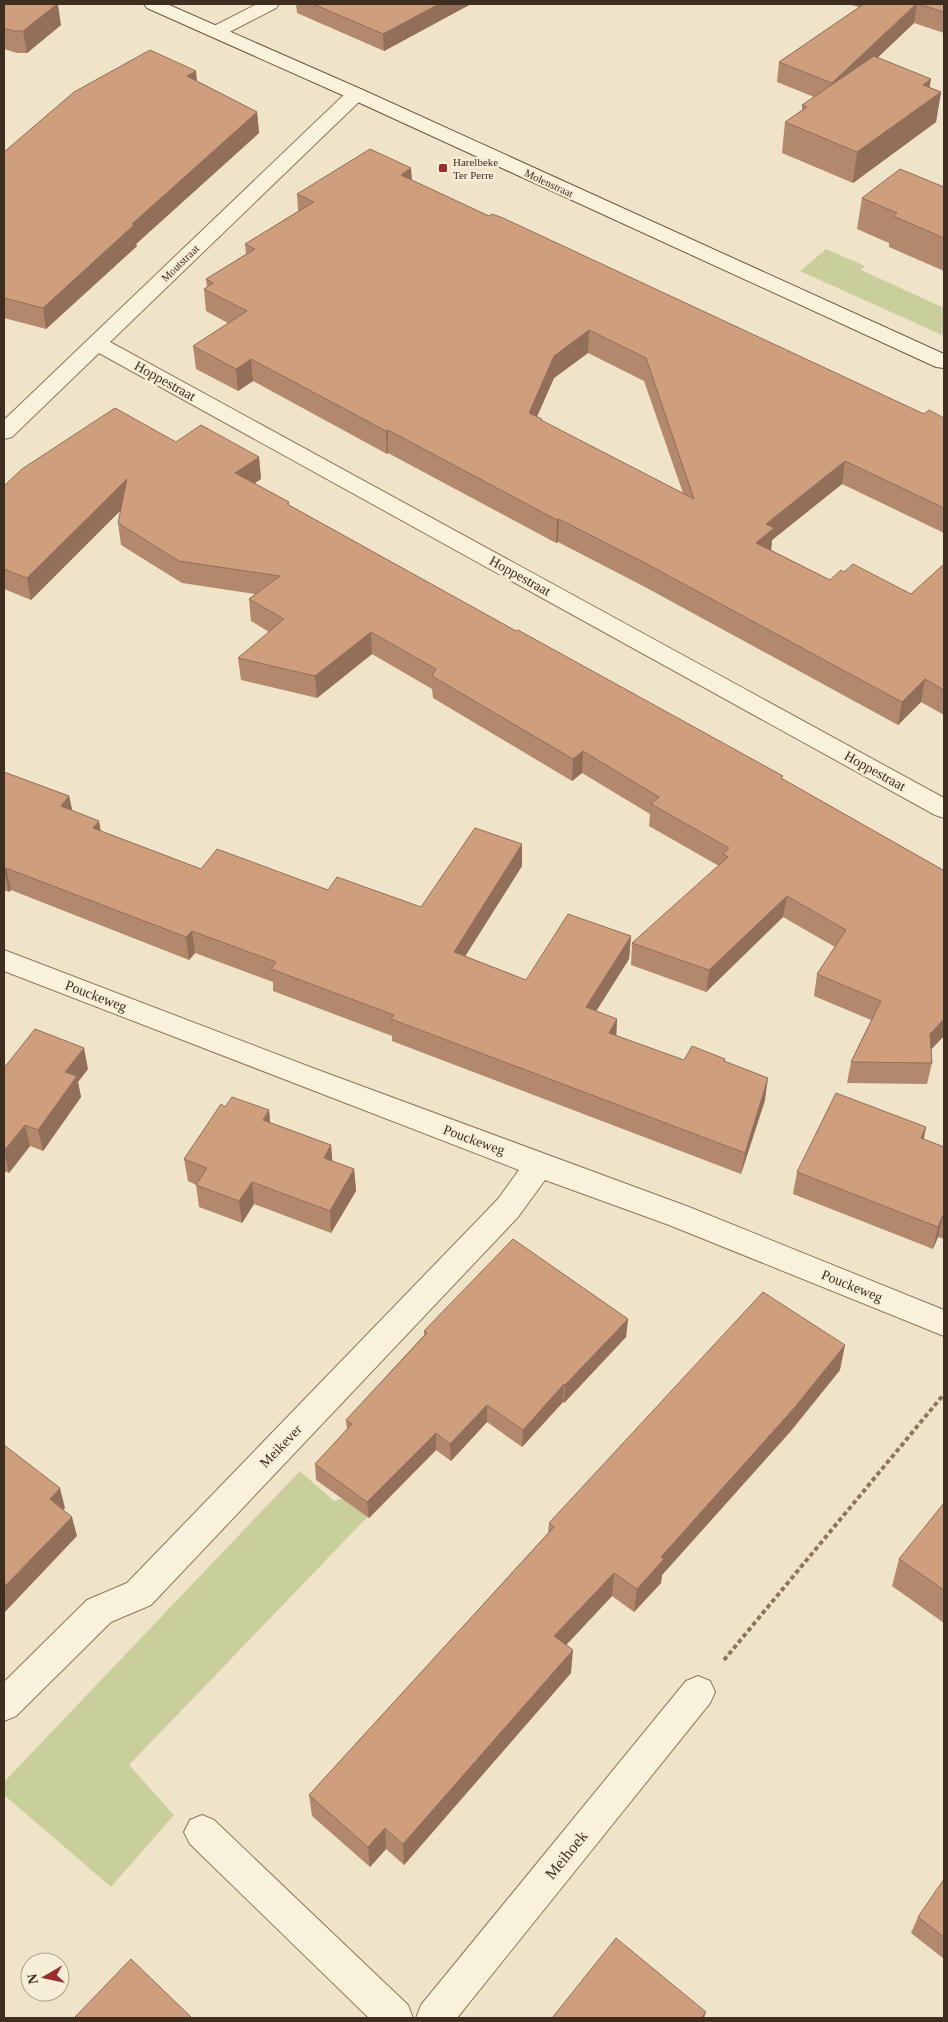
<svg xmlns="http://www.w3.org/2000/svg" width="948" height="2022" font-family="Georgia,serif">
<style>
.green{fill:#c9cf9b}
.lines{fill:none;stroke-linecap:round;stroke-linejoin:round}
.street-casing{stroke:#8d765c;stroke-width:2}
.secondary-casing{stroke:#6f573f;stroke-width:2}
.path{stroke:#8d765c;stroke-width:4;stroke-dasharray:4.5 3;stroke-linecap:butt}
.street{fill:#faf1dc;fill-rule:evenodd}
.secondary{fill:#faf1dc;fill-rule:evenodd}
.wall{fill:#b2896c;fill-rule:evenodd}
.shaded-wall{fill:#916f58}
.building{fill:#cf9f7d;stroke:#916f58;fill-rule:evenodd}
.poi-dot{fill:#9e2a2b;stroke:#f7eed8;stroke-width:2}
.labels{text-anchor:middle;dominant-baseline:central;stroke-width:4.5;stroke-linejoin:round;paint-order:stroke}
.far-poi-label{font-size:11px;fill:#3d2e20;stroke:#f7eed8;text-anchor:start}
.far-street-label{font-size:11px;fill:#3d2e20;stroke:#f7eed8}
.street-label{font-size:14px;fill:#3d2e20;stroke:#f7eed8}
.near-street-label{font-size:16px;fill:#3d2e20;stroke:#f7eed8}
</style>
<rect width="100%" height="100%" fill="#f0e4c8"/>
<!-- green -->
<path class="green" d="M 826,249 L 865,266 L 861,270 L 944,308 L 944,336 L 800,271 Z
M 300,1471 L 334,1501 L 403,1480 L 129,1765 L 174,1815 L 111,1887 L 4,1795 L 4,1782 Z"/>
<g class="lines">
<!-- street casing -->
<g class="street-casing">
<path id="street" d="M 257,4 L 279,4 L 276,8 L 222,36 L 216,37 L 210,36 L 207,32 L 210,28 Z
M 356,88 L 363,90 L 365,94 L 363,98 L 110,342 L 944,798 L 944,818 L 935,815 L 99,353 L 12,437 L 4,439 L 4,420 L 349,90 Z
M 4,950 L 310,1067 L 689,1207 L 944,1310 L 944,1336 L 669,1225 L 545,1180 L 518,1217 L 151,1605 L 111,1622 L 16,1716 L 4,1721 L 4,1682 L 87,1600 L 127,1583 L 498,1199 L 519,1170 L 4,971 Z
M 698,1676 L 710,1681 L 715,1692 L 710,1703 L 457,2018 L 416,2018 L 421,2005 L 686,1681 Z
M 202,1815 L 214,1820 L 408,2005 L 413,2018 L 369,2018 L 190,1844 L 184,1832 L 190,1820 Z"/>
</g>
<!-- secondary casing -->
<g class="secondary-casing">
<path id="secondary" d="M 144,4 L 167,4 L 363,90 L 944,354 L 944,368 L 936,367 L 349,98 L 147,8 Z"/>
</g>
<!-- path -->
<path class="path" d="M 724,1660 L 944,1394"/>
<!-- street -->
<use href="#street" class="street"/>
<!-- secondary -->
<use href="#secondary" class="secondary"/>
</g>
<!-- wall -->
<path class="wall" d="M 4,4 L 61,25 L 27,53 L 17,53 L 4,49 Z
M 296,4 L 471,4 L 384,51 L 297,13 Z
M 848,4 L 944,4 L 944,33 L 914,23 L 877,58 L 931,79 L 929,87 L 941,92 L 936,122 L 853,183 L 782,153 L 785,122 L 802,110 L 802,105 L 814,97 L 777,82 L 779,62 L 859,7 Z
M 197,81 L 257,112 L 259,133 L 136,244 L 137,246 L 46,329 L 4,318 L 4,152 Z
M 411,168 L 412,180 L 489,216 L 924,414 L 944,418 L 944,533 L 842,484 L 772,540 L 771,550 L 830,580 L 911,594 L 944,564 L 944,715 L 921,702 L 898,725 L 645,587 L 558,542 L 556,543 L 388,453 L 387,454 L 253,381 L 238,391 L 196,369 L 193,346 L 228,323 L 206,311 L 204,289 L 207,287 L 206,279 L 246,254 L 245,244 L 298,211 L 297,194 ZM 588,353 L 644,381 L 683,493 L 542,421 L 542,419 L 537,417 L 554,378 Z
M 944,187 L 944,271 L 889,247 L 889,243 L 857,229 L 862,198 Z
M 176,442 L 259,457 L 261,479 L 254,483 L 289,502 L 289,505 L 782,779 L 943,870 L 944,869 L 944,1036 L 931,1049 L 932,1063 L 927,1084 L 847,1083 L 851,1062 L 871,1020 L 814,996 L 817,974 L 835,947 L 783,917 L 706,992 L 631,965 L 632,943 L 719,866 L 649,826 L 650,814 L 582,773 L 572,781 L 433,698 L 432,689 L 372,654 L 317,698 L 241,680 L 238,658 L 269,632 L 251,621 L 249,599 L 255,594 L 182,583 L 121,545 L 118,523 L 121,510 L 31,600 L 4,589 L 4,486 Z
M 4,772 L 69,796 L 72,810 L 101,831 L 201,869 L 328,890 L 421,907 L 522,866 L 465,956 L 526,980 L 631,936 L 629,959 L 596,1011 L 617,1019 L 616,1036 L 684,1060 L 725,1059 L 725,1062 L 765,1100 L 741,1174 L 392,1041 L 392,1036 L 273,991 L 273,982 L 195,953 L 189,960 L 11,890 L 9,892 L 4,890 Z
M 4,1068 L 88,1069 L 78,1082 L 81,1097 L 43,1151 L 30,1146 L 9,1173 L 4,1171 Z
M 225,1107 L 269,1110 L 270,1123 L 331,1145 L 332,1161 L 354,1169 L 356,1191 L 331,1233 L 254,1204 L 242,1223 L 199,1207 L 196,1185 L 188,1181 L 184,1159 Z
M 926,1127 L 924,1139 L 944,1147 L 944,1239 L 938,1237 L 933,1249 L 793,1194 L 797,1172 Z
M 628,1319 L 626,1337 L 564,1403 L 563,1402 L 522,1447 L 487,1422 L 451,1461 L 436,1450 L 369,1518 L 316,1480 L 315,1464 L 347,1429 L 346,1420 L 424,1335 L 424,1331 Z
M 840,1370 L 790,1432 L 662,1575 L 661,1583 L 634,1612 L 612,1596 L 566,1645 L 571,1673 L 404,1865 L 386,1849 L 370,1867 L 312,1816 L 309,1795 L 548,1533 L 549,1523 Z
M 944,1503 L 944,1623 L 892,1586 L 899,1559 Z
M 944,1879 L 944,1959 L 911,1933 L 918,1917 Z"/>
<!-- shaded-wall -->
<path class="shaded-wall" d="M 57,4 L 58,4 L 61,25 L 27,53 L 23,31 Z
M 439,4 L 471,4 L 384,51 L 383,34 Z
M 917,4 L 914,23 L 829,104 L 832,83 Z
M 196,71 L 198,92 L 187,76 Z
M 931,79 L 927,101 L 941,92 L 936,122 L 853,183 L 857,152 L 923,85 Z
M 257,112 L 259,133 L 136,244 L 137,246 L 46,329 L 43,308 L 132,224 Z
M 411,168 L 412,191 L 401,175 Z
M 589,330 L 588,353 L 554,378 L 528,436 L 529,413 L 554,356 Z
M 251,359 L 253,381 L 238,391 L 236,369 Z
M 388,430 L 388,453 L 387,454 L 386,431 Z
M 259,457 L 261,479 L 238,495 L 235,473 Z
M 845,461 L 842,484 L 772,540 L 771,551 L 756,543 L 766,524 Z
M 127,479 L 130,501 L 31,600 L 27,578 Z
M 559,519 L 558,542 L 556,543 L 557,520 Z
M 371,632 L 372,654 L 317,698 L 315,676 Z
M 925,679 L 921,702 L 898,725 L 902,702 Z
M 583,751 L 582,773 L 572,781 L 573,759 Z
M 69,796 L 74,818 L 61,806 Z
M 99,821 L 103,843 L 93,828 Z
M 522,844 L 522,866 L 454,974 L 454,952 Z
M 6,868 L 11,890 L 9,892 L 4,870 Z
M 787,896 L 783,917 L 706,992 L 709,970 Z
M 192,931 L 195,953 L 189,960 L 186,937 Z
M 631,936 L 629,959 L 585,1029 L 586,1007 Z
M 617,1019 L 616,1041 L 609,1033 Z
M 944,1019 L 944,1036 L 925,1056 L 930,1034 Z
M 84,1048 L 88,1069 L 78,1082 L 81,1097 L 43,1151 L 38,1130 L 65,1072 Z
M 768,1078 L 765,1100 L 741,1174 L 745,1153 Z
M 269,1110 L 271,1133 L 263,1120 Z
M 25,1125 L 30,1146 L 9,1173 L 4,1151 Z
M 926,1127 L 921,1149 L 921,1138 Z
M 331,1145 L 333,1167 L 324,1158 Z
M 354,1169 L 356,1191 L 331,1233 L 330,1211 Z
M 252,1182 L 254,1204 L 242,1223 L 239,1201 Z
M 943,1215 L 938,1237 L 933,1249 L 938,1227 Z
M 628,1319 L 626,1337 L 564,1403 L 565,1385 Z
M 845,1345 L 840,1370 L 790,1432 L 662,1575 L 661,1583 L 634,1612 L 637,1589 L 661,1557 Z
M 564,1384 L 563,1402 L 522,1447 L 523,1430 Z
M 487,1405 L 487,1422 L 451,1461 L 450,1444 Z
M 436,1433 L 436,1450 L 369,1518 L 367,1502 Z
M 60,1488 L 65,1508 L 55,1519 L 50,1499 Z
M 72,1517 L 77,1536 L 4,1613 L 4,1587 Z
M 614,1573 L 612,1596 L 553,1659 L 554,1636 Z
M 573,1650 L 571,1673 L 404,1865 L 403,1844 Z
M 385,1828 L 386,1849 L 370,1867 L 368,1847 Z
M 706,2012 L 704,2018 L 701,2018 Z"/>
<!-- building -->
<path class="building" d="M 4,4 L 57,4 L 23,31 L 14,31 L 4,28 Z
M 313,4 L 439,4 L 383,34 Z
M 864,4 L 916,4 L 832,83 L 779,62 Z
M 918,4 L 944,4 L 944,12 Z
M 150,50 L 196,71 L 187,76 L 257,112 L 132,224 L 134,225 L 43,308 L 4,298 L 4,152 L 74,92 Z
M 874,56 L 931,79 L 923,85 L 941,92 L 857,152 L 785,122 L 807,107 L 802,105 Z
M 370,149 L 411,168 L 401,175 L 489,216 L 492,214 L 503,218 L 924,414 L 929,410 L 944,418 L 944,508 L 845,461 L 766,524 L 774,528 L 756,543 L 830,580 L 841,570 L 844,572 L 853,564 L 911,594 L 944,564 L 944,690 L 925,679 L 902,702 L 647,564 L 559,519 L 557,520 L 388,430 L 386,431 L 251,359 L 236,369 L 193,346 L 247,311 L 204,289 L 213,283 L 206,279 L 255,249 L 245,244 L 314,202 L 297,194 ZM 589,330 L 646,358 L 694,499 L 541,420 L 542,419 L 529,413 L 554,356 Z
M 900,169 L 944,187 L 944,238 L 893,216 L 897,213 L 862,198 Z
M 115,408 L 176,442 L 201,425 L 259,457 L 235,473 L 289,502 L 287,504 L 516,631 L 518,630 L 783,776 L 781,778 L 943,870 L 944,869 L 944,1019 L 930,1034 L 932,1063 L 851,1062 L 881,1001 L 817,974 L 846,930 L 787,896 L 709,970 L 632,943 L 728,857 L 723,854 L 729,848 L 651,804 L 659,797 L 583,751 L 573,759 L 432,676 L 436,669 L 371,632 L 315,676 L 238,658 L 284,619 L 249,599 L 280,576 L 179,561 L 118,523 L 127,479 L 27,578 L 4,569 L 4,486 L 22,469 Z
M 4,772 L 69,796 L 61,806 L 99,821 L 93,828 L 201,869 L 217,849 L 328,890 L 337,877 L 421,907 L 475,828 L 522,844 L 454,952 L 526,980 L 568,914 L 631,936 L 586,1007 L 617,1019 L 609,1033 L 684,1060 L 692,1046 L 725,1059 L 724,1061 L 768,1078 L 745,1153 L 391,1019 L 394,1015 L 271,969 L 276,962 L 192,931 L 186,937 L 6,868 L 4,870 Z
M 35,1029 L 84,1048 L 65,1072 L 77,1076 L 38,1130 L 25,1125 L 4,1151 L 4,1068 Z
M 836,1093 L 926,1127 L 921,1138 L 944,1147 L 944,1215 L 943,1215 L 938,1227 L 797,1172 Z
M 232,1097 L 269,1110 L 263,1120 L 331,1145 L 324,1158 L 354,1169 L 330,1211 L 252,1182 L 239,1201 L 196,1185 L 207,1168 L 184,1159 L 221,1104 L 225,1107 Z
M 513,1239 L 628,1319 L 565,1385 L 564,1384 L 523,1430 L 487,1405 L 450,1444 L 436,1433 L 367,1502 L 315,1464 L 352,1424 L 346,1420 L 427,1333 L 424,1331 Z
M 763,1292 L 845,1345 L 795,1407 L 661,1557 L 664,1559 L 637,1589 L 614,1573 L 554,1636 L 573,1650 L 403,1844 L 385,1828 L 368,1847 L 309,1795 L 554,1527 L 549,1523 Z
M 4,1445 L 60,1488 L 50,1499 L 72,1517 L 4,1587 Z
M 944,1503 L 944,1590 L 899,1559 Z
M 944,1879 L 944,1937 L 918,1917 Z
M 616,1938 L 706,2012 L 701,2018 L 552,2018 Z
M 131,1959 L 192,2018 L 74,2018 Z"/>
<!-- markers -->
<rect class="poi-dot" x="438" y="163" width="10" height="10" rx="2.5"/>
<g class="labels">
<!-- far-poi labels -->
<g class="far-poi-label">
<text x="453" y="162">Harelbeke<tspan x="453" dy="13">Ter Perre</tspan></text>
</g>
<!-- far-street labels -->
<g class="far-street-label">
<text transform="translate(549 183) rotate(25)">Molenstraat</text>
<text transform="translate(180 263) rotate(-44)">Moutstraat</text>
</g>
<!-- street labels -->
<g class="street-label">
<text transform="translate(165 381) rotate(29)">Hoppestraat</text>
<text transform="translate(520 576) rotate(29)">Hoppestraat</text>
<text transform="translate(875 771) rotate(29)">Hoppestraat</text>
<text transform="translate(96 996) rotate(21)">Pouckeweg</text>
<text transform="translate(474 1140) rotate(20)">Pouckeweg</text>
<text transform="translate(852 1286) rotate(22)">Pouckeweg</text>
<text transform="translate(281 1446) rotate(-46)">Meikever</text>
</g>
<!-- near-street labels -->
<g class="near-street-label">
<text transform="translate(566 1855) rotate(-51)">Meihoek</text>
</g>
</g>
<!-- border -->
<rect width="948" height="2022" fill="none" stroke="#3d2e20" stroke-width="10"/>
<!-- north arrow -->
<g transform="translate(45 1977) rotate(261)"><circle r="24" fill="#f7eed8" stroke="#ada18e"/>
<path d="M0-4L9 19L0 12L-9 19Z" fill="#9e2a2b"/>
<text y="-8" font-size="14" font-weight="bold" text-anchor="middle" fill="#3d2e20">N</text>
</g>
</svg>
